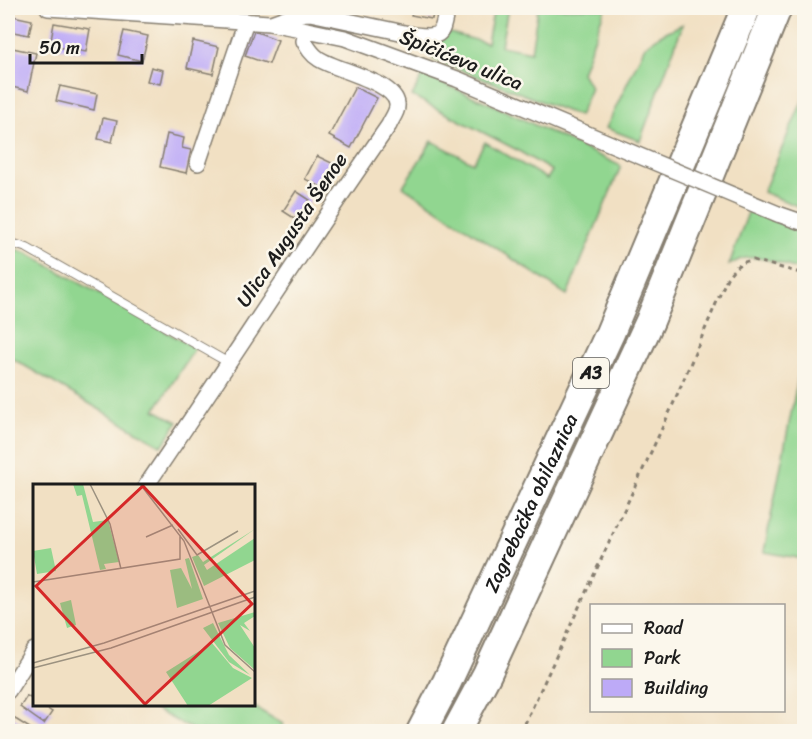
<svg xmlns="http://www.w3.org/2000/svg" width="812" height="739" font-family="Sriracha,sans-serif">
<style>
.green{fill:#91d690;stroke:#567956;stroke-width:1.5}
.building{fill:#bdaaf7}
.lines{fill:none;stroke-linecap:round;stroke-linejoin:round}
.lane-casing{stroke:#867e70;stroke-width:10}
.street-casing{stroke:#867e70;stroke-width:18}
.highway-casing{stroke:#867e70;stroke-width:32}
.path{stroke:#867e70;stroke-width:3;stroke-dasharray:4.5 4.5;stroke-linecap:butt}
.lane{stroke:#fff;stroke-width:8}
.street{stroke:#fff;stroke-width:15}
.highway{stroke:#fff;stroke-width:28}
.street-bridge-casing{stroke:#867e70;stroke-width:18;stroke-linecap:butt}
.street-bridge{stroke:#fff;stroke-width:15}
.labels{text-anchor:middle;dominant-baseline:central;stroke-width:5;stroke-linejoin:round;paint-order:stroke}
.shield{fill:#fbf7ec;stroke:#5f5e5a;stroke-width:1.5}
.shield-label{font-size:18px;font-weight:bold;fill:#1c1c1c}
.street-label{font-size:20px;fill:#1c1c1c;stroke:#fbf7ec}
.inset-road{fill:none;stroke:#9c9280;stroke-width:1.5}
.view{fill:#d62828;fill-opacity:0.15;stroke:#d62828;stroke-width:3}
.inset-edge{fill:none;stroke:#1c1c1c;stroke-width:3}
</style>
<rect width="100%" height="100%" fill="#fbf7ec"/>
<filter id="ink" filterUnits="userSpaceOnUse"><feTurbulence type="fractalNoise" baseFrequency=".0167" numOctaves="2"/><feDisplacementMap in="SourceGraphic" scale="12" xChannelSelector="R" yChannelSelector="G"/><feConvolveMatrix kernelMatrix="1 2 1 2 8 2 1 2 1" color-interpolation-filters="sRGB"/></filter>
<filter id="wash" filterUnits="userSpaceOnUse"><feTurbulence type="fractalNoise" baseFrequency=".008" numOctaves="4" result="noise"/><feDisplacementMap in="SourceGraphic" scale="24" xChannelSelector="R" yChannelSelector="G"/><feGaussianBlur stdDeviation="1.35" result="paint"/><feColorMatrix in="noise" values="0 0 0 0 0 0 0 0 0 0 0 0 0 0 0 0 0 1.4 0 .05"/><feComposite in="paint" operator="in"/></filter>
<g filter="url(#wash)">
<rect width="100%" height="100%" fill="#f1e0c3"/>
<!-- green -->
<path class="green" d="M 494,8 L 508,8 L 501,46 L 531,52 L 538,8 L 605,8 L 582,73 L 591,88 L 579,116 L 432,59 L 446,32 L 487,43 Z
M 683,24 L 640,141 L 606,128 L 645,46 L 662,34 Z
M 423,75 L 493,105 L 621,166 L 567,295 L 403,186 L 432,141 L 473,163 L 485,142 L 547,179 L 552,171 L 517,150 L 412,96 Z
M 804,97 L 804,209 L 763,192 Z
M 749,210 L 804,233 L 804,271 C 788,267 758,253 742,259 C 738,260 733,263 729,265 Z
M 8,247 L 27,253 L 195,348 L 155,410 L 178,422 L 162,446 L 8,356 Z
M 804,347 L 804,559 L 764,552 Z
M 147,705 L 251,705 L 283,724 L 280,731 L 195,731 Z"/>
<g id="blocks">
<!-- building -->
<path class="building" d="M 413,8 L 434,8 L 432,19 L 411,15 Z
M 8,15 L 32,20 L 29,35 L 8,31 Z
M 54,23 L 90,29 L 86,52 L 50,46 Z
M 124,31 L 148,36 L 142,61 L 118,55 Z
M 254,31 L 278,40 L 269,64 L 245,56 Z
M 193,41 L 219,47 L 213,74 L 187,68 Z
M 8,47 L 36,53 L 28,91 L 8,86 Z
M 151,67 L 163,70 L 160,84 L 147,81 Z
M 60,86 L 97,94 L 94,110 L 56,101 Z
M 355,87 L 377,98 L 351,148 L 329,136 Z
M 103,118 L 117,121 L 112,142 L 98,139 Z
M 167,134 L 184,138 L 182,148 L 191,150 L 186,173 L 160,167 Z
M 317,156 L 336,165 L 325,189 L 305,179 Z
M 296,191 L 310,200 L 297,220 L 283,211 Z
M 27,696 L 34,700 L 34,704 L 40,704 L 52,712 L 44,724 L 20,707 Z
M 12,717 L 33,730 L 32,732 L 8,732 L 8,726 Z"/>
</g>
</g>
<g filter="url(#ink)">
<use href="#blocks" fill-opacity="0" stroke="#867e70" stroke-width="1.5"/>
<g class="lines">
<!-- lane casing -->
<g class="lane-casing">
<path id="lane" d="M 8,242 L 27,248 L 229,363"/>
</g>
<!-- street casing -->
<g class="street-casing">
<path id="street" d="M 48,8 L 269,23 L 307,30 L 345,38 L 457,79 L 604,141
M 271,23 L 296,14 L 310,13 L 414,35 C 444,38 441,35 447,8
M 198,163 L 246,21
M 778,214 L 804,223
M 146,486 C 228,366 306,244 389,125 C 392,118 398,111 397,104 C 395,82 336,70 319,59 C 312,55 308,48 304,41 L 307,30
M 8,691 L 34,650"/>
</g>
<!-- highway casing -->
<g class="highway-casing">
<g id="highway">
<path id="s1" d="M 421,732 L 447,682 L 610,333 L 746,8"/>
<path d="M 456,732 L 487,674 L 650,321 L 777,8"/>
</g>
</g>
<!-- path -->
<path class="path" d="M 521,732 L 671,409 L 727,278 C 735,267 739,262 753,260 L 804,274"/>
<!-- lane -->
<use href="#lane" class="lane"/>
<!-- street -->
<use href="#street" class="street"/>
<!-- highway -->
<use href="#highway" class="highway"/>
<!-- street-bridge casing -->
<g class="street-bridge-casing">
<path id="street-bridge" d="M 604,141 L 778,214"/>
</g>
<!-- street-bridge -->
<use href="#street-bridge" class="street-bridge"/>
</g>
</g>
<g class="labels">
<!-- shield labels -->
<rect class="shield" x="573" y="358" width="36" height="30" rx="4.5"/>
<g class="shield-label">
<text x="591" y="373">A3</text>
</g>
<!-- street labels -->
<g class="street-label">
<text transform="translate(461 60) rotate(22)">Špičićeva ulica</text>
<text transform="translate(292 230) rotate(-56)">Ulica Augusta Šenoe</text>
<text stroke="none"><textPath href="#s1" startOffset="254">Zagrebačka obilaznica</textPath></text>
</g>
</g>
<!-- overview -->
<g transform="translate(33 484)">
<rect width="222" height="222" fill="#f1e0c3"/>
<path d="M 40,0 L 50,0 L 60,38 L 75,36 L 86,78 L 71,80 L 73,85 L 67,86 L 49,11 L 44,12 ZM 222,45 L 171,81 L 174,86 L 222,54 L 222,76 L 171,102 L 159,73 L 165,71 L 170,78 ZM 18,64 L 23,87 L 4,90 L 0,67 ZM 156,74 L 170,115 L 144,124 L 137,86 L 148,84 L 159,105 L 152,75 ZM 38,116 L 43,141 L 34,144 L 27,119 ZM 222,128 L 222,132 L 211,139 L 217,147 L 207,141 L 222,164 L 222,186 L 197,164 L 185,139 ZM 180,139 L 196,171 L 217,191 L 196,178 L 170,144 ZM 179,159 L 200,184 L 219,194 L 175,222 L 155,222 L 133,188 Z" fill="#91d690"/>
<path class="inset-road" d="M 57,0 L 77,40 L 88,85M 107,0 L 151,57 L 192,161 L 222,188M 145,45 L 164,71 L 205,47M 113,53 L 140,41M 0,98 L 147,75 L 147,51M 0,179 L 71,159 L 222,107M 0,184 L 78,164 L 222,113"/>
<path class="view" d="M 110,2 L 219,120 L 112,220 L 3,102 Z"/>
<rect width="222" height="222" class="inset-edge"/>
</g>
<!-- margin -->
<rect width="812" height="739" fill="none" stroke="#fbf7ec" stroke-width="30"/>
<!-- legend -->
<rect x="590" y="604" width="195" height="108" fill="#fbf7ec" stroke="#a29f99" stroke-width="1.5"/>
<rect x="602" y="624" width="30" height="9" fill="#ffffff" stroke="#a29f99" stroke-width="1.5"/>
<text x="644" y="634" font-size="18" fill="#1c1c1c">Road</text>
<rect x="602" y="649" width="30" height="18" fill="#91d690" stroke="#a29f99" stroke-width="1.5"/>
<text x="644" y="664" font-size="18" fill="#1c1c1c">Park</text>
<rect x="602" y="679" width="30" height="18" fill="#bdaaf7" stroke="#a29f99" stroke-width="1.5"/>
<text x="644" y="694" font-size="18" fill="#1c1c1c">Building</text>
<!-- scale -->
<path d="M30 54v9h112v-9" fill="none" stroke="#1c1c1c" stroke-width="3"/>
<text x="39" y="54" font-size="18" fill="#1c1c1c" stroke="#fbf7ec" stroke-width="4.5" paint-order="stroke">50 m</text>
</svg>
